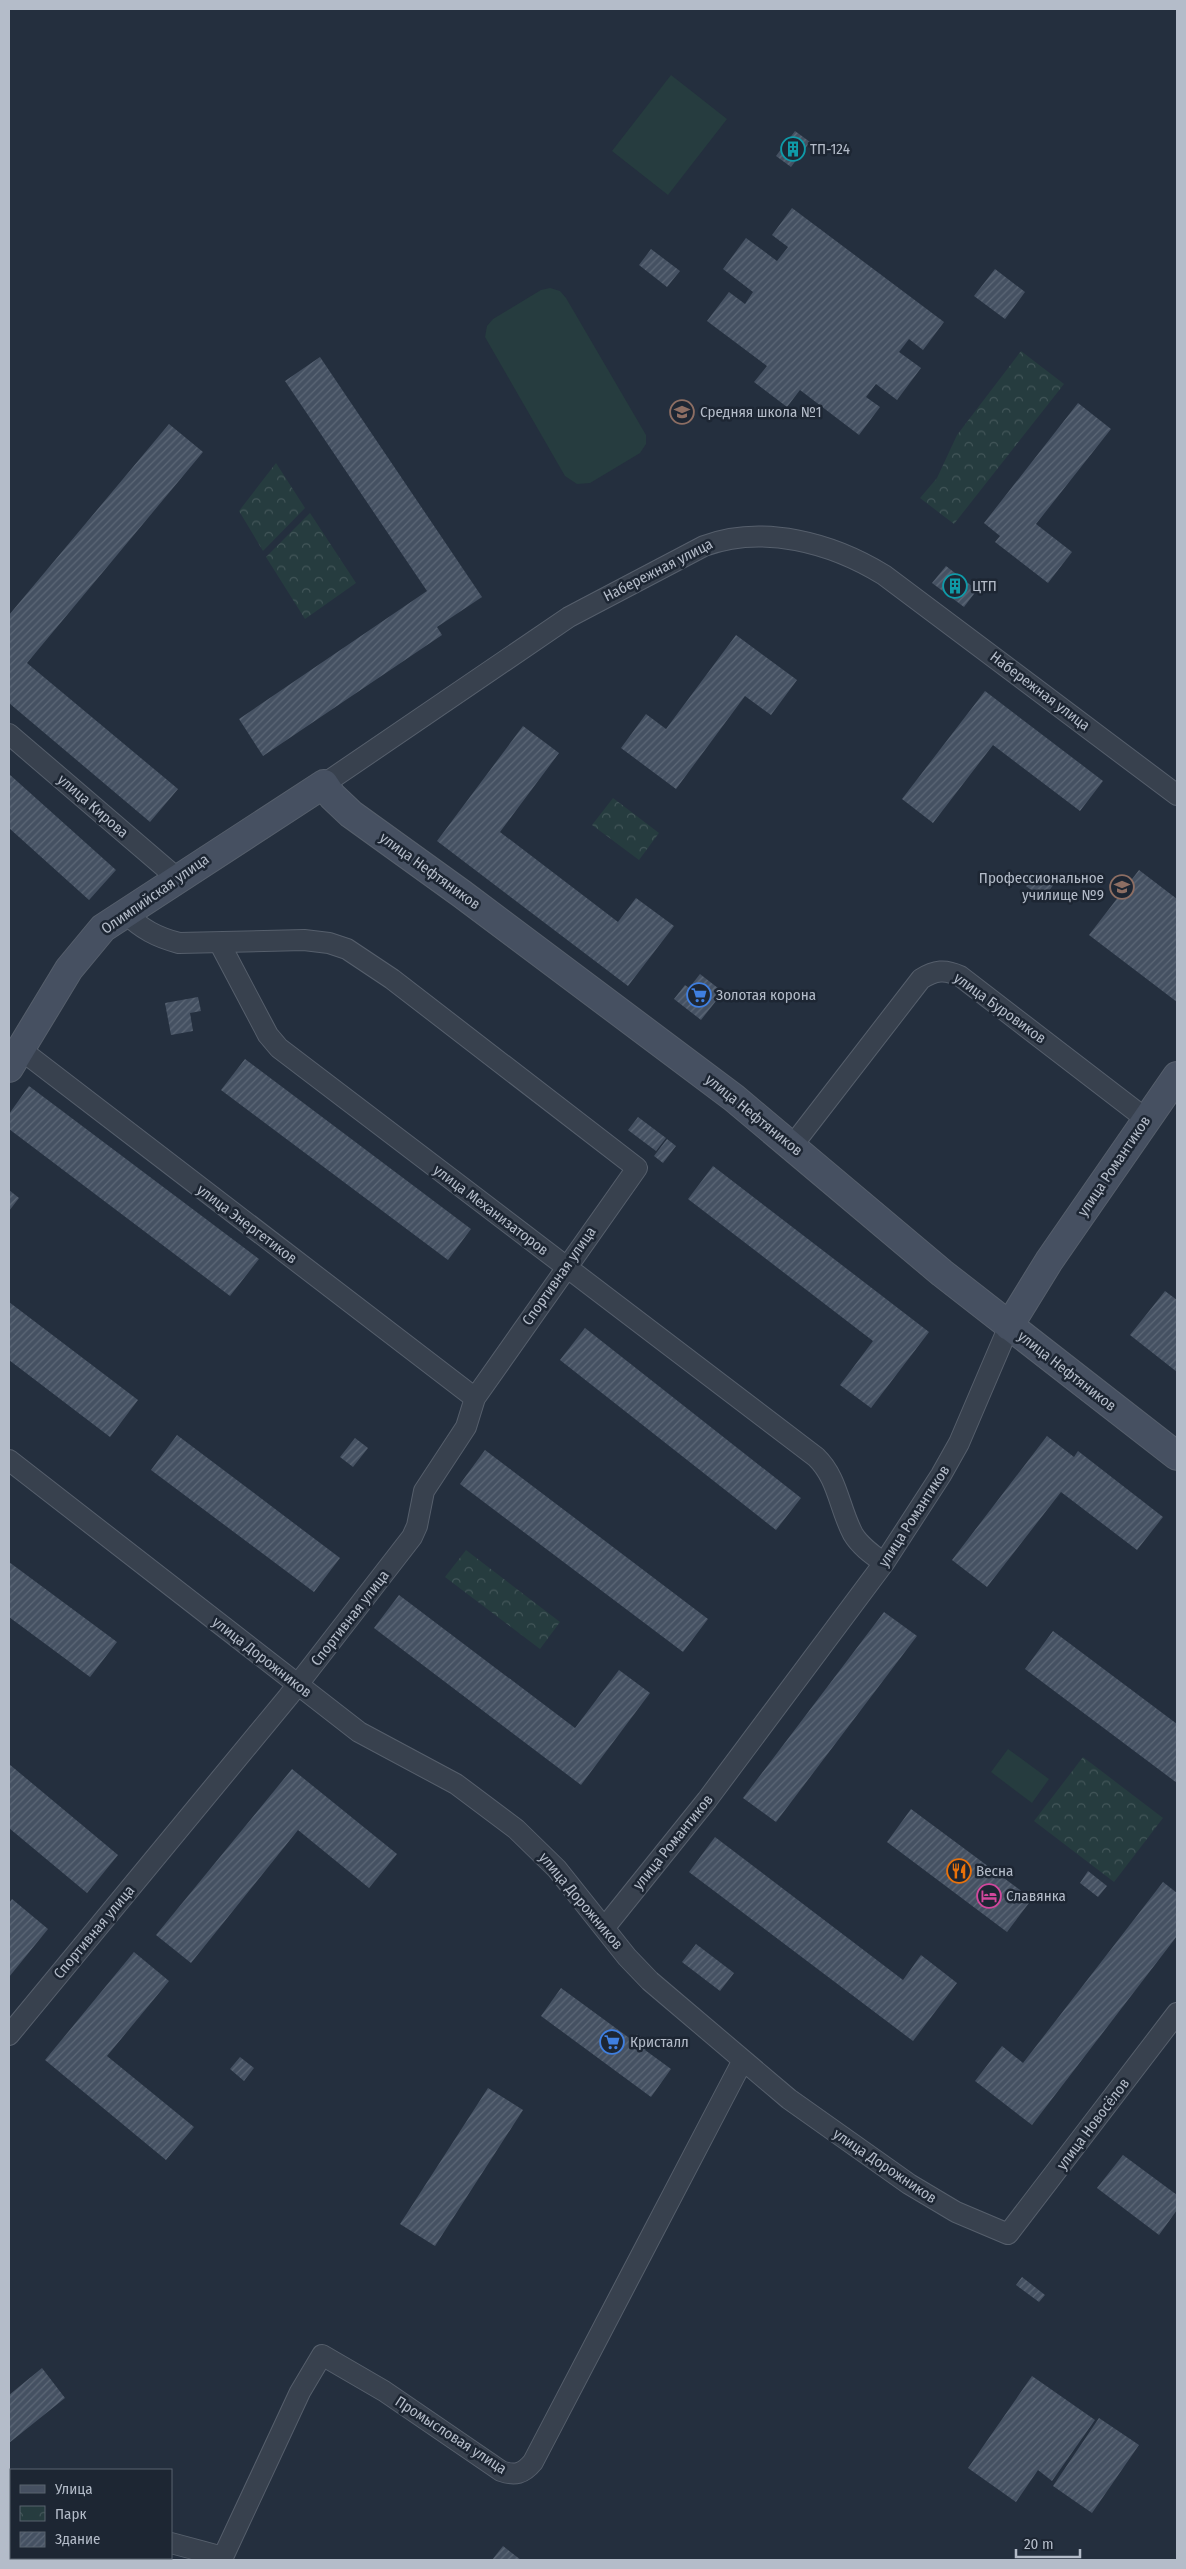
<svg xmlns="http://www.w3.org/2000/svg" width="1186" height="2569" font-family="'Fira Sans Condensed',sans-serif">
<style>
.park{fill:url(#park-crowns)}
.pitch{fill:#263c3f}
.building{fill:url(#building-hatch)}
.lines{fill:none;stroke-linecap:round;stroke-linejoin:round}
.street-casing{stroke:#565f6c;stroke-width:22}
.secondary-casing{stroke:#565f6c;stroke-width:30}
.street{stroke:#38414e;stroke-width:20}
.secondary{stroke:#465061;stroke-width:28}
.labels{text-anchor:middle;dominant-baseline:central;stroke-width:5;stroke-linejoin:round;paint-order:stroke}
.poi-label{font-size:15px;fill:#b4bcc9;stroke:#1d2633;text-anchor:start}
.street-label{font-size:15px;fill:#b4bcc9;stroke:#1d2633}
</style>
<defs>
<pattern id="park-crowns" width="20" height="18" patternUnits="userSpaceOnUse" patternTransform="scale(1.25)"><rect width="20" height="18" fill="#263c3f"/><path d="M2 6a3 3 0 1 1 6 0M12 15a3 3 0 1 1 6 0" fill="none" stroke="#435659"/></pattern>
<pattern id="building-hatch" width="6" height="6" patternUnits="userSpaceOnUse" patternTransform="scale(1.25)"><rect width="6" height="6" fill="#455162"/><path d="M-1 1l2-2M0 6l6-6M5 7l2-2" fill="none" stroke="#5d6877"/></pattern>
</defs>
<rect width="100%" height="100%" fill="#242f3e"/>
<!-- park -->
<path class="park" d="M 1021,351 L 1064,384 L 954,524 L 920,498 L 937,478 L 957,435 Z
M 276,463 L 305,508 L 263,551 L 239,511 Z
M 310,513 L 356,583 L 305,619 L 266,557 Z
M 613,798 L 659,833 L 639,860 L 592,825 Z
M 466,1550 L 560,1622 L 540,1649 L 445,1577 Z
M 1083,1757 L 1163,1818 L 1114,1882 L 1034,1821 Z"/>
<!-- pitch -->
<path class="pitch" d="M 671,75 L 727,119 L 668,195 L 612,151 Z
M 550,288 L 560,291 L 566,298 L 646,435 L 646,444 L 640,453 L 590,483 L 577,484 L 565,476 L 485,337 L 487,326 L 493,319 L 541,290 Z
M 1008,1749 L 1049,1779 L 1032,1803 L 991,1772 Z"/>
<!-- building -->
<path class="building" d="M 795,131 L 810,142 L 791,167 L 776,156 Z
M 792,208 L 944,322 L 923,350 L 909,339 L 899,352 L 921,368 L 897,400 L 876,384 L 866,397 L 880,407 L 859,435 L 800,390 L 787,407 L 754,382 L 767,366 L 707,321 L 729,292 L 745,304 L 753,292 L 723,269 L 746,238 L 777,261 L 788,247 L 772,235 Z
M 651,249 L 680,271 L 667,287 L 639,265 Z
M 995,269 L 1025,292 L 1005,319 L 974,296 Z
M 320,357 L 482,597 L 437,627 L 442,635 L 263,756 L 239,719 L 427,591 L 285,381 Z
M 1078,403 L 1111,429 L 1036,524 L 1072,552 L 1048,583 L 995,542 L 1000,536 L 984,523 Z
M 169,424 L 203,452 L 27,663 L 178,789 L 150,822 L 9,703 L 9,615 Z
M 946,566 L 977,590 L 964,607 L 932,583 Z
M 736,635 L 797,680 L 771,715 L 745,696 L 676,789 L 621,748 L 646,714 L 666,729 Z
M 985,691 L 1103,781 L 1080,811 L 993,745 L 933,823 L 902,799 Z
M 523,726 L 559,753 L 500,832 L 618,922 L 636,898 L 674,926 L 628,986 L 437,841 Z
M 9,774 L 116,870 L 89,900 L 9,828 Z
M 1139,870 L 1177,899 L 1177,1002 L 1089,935 Z
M 1037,872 L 1054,884 L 1043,899 L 1026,886 Z
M 700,974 L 723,992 L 701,1020 L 674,999 L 685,985 L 689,988 Z
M 198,997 L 201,1011 L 190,1013 L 193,1031 L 171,1035 L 165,1003 Z
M 245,1059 L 471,1229 L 448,1260 L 221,1090 Z
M 29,1086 L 259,1259 L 230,1296 L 9,1129 L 9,1114 Z
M 638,1117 L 666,1138 L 656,1151 L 628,1130 Z
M 667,1139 L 676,1146 L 663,1163 L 654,1156 Z
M 713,1166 L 929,1332 L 871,1408 L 840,1385 L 873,1341 L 688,1199 Z
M 9,1190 L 19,1198 L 9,1211 Z
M 1165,1291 L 1177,1300 L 1177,1372 L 1130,1335 Z
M 9,1302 L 138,1400 L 110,1437 L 9,1360 Z
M 585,1328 L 801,1498 L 776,1530 L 560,1360 Z
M 177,1435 L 340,1558 L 314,1592 L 151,1470 Z
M 1047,1436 L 1074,1457 L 1078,1451 L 1163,1517 L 1137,1550 L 1061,1492 L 987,1587 L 952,1560 Z
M 355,1438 L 368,1448 L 353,1467 L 340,1457 Z
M 485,1450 L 708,1619 L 683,1652 L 460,1484 Z
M 9,1562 L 117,1642 L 90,1677 L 9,1617 Z
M 399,1595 L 575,1728 L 619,1670 L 650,1693 L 581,1785 L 374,1628 Z
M 884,1612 L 917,1636 L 776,1822 L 743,1798 Z
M 1053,1631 L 1177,1724 L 1177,1783 L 1025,1669 Z
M 9,1764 L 118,1855 L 87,1893 L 9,1828 Z
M 292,1769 L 397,1854 L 369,1888 L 298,1830 L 191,1963 L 156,1935 Z
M 911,1809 L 1032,1899 L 1007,1932 L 887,1842 Z
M 715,1837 L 903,1980 L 921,1955 L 957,1983 L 913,2041 L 689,1872 Z
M 1088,1871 L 1107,1886 L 1098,1897 L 1080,1883 Z
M 1163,1882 L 1177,1893 L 1177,1936 L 1032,2125 L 975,2081 L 1002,2046 L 1023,2063 Z
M 12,1899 L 48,1929 L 9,1977 L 9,1903 Z
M 696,1944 L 734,1973 L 720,1991 L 682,1962 Z
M 134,1952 L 169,1981 L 107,2056 L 194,2127 L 166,2160 L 45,2060 Z
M 561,1988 L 632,2040 L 637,2034 L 649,2043 L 645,2050 L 671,2069 L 651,2097 L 541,2016 Z
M 240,2057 L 254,2068 L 244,2081 L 230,2069 Z
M 488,2088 L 523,2110 L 435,2246 L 400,2224 Z
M 1123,2155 L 1177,2195 L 1177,2210 L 1159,2235 L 1097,2188 Z
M 1022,2277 L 1045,2295 L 1039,2302 L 1016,2285 Z
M 42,2368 L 65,2398 L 9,2443 L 9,2395 Z
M 1032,2376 L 1095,2420 L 1052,2481 L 1038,2470 L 1016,2502 L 968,2468 Z
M 1099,2418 L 1139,2445 L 1092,2513 L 1053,2486 Z
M 503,2546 L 521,2560 L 492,2560 Z"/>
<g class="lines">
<!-- street casing -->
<g class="street-casing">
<path id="street" d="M 9,734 L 177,878
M 324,784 L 569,617 L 704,546 C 763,524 832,543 884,575 L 1177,795
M 220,944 L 268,1035 L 279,1048 L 816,1457 C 838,1478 839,1508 853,1534 C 860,1546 873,1555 884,1563
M 20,1049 L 475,1398
M 792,1146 L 921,979 C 935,970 945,969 960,976 L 1146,1119
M 9,1460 L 359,1732 L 456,1784 L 516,1829 L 557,1869 L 627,1957 L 650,1981 L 789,2099 L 909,2184 L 956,2212 L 1008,2234 L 1177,2013
M 605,1927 L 707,1800 L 884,1563 L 941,1475 L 959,1443 L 1009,1326
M 9,2035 L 288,1697 L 412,1537 L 417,1526 L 424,1491 L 466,1427 L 475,1398 L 637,1168 L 392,979 L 347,949 L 329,943 L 304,940 L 179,943 C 156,937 142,929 125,913
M 171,2543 L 223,2557 L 300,2392 L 322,2355 L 384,2391 L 501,2471 C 515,2476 523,2474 533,2462 L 742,2062
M 18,2560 L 21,2558"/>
</g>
<!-- secondary casing -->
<g class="secondary-casing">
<path id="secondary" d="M 9,1068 L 69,969 L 103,928 L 324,784 L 332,796 L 351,814 L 462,894 L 734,1098 L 942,1273 L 1177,1456
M 1009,1326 L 1049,1261 L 1177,1076"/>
</g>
<!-- street -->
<use href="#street" class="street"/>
<!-- secondary -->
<use href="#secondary" class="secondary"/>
</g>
<!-- icons -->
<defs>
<g id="building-ring" transform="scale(1.25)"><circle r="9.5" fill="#1d2633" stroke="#0f9aa8" stroke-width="1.5"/><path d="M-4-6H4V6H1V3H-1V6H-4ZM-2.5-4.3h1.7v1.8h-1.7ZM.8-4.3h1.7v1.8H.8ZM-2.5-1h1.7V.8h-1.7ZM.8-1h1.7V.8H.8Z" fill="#0f9aa8"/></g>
<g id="school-ring" transform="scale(1.25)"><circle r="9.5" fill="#1d2633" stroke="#8d6e63" stroke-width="1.5"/><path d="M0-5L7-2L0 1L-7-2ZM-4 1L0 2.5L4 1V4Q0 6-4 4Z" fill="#8d6e63"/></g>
<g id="university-ring" transform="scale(1.25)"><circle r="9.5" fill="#1d2633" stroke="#8d6e63" stroke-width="1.5"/><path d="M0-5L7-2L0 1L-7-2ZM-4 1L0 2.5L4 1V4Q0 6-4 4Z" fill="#8d6e63"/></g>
<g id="supermarket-ring" transform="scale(1.25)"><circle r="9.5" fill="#1d2633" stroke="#3f7fe0" stroke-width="1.5"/><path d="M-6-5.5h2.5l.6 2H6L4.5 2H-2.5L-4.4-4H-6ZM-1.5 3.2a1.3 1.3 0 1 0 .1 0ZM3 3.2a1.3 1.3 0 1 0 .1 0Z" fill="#3f7fe0"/></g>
<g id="restaurant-ring" transform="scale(1.25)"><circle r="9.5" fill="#1d2633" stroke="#e8710a" stroke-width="1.5"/><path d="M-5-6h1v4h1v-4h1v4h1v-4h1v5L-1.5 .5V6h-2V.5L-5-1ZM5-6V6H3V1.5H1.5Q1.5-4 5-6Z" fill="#e8710a"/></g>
<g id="hotel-ring" transform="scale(1.25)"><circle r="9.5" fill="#1d2633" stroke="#d1479c" stroke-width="1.5"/><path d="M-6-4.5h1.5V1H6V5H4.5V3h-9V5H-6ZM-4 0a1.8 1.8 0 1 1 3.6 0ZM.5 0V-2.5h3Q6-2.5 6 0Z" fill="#d1479c"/></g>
</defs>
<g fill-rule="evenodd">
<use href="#building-ring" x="793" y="149"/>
<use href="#school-ring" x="682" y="412"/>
<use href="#building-ring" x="955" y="586"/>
<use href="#university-ring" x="1122" y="887"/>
<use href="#supermarket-ring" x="699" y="995"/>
<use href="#restaurant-ring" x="959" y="1871"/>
<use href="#hotel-ring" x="989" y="1896"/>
<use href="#supermarket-ring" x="612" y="2042"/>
</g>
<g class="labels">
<!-- poi labels -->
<g class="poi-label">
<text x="810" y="149">ТП-124</text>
<text x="700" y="412">Средняя школа №1</text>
<text x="972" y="586">ЦТП</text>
<text x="1104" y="878" text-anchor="end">Профессиональное<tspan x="1104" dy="17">училище №9</tspan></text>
<text x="716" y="995">Золотая корона</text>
<text x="976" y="1871">Весна</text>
<text x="1006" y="1896">Славянка</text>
<text x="630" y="2042">Кристалл</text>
</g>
<!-- street labels -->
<g class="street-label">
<text transform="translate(658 570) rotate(-27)">Набережная улица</text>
<text transform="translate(1040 691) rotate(37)">Набережная улица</text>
<text transform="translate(93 806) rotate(41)">улица Кирова</text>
<text transform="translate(430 871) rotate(36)">улица Нефтяников</text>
<text transform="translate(155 894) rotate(-35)">Олимпийская улица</text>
<text transform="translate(1000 1008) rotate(36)">улица Буровиков</text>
<text transform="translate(754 1115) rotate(39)">улица Нефтяников</text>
<text transform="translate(1114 1166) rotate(-56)">улица Романтиков</text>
<text transform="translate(491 1210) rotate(37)">улица Механизаторов</text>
<text transform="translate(247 1224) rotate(37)">улица Энергетиков</text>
<text transform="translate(559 1276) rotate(-55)">Спортивная улица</text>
<text transform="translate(1067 1371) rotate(38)">улица Нефтяников</text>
<text transform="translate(914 1516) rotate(-57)">улица Романтиков</text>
<text transform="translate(350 1618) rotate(-52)">Спортивная улица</text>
<text transform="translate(262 1657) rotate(38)">улица Дорожников</text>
<text transform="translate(673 1842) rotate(-51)">улица Романтиков</text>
<text transform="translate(581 1901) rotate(50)">улица Дорожников</text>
<text transform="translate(94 1932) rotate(-50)">Спортивная улица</text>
<text transform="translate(1093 2124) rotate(-53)">улица Новосёлов</text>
<text transform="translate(885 2166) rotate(34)">улица Дорожников</text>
<text transform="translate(451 2435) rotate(33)">Промысловая улица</text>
</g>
</g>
<!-- border -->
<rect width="1186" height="2569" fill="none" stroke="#b4bcc9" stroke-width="20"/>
<!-- legend -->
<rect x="10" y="2469" width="162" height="90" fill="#1d2633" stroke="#59626f"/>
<rect x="20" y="2485" width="25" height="8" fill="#465061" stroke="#59626f"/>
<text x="55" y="2494" font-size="15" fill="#b4bcc9">Улица</text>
<rect x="20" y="2506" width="25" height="15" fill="url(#park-crowns)" stroke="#59626f"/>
<text x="55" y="2519" font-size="15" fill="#b4bcc9">Парк</text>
<rect x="20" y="2532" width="25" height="15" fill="url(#building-hatch)" stroke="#59626f"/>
<text x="55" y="2544" font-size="15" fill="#b4bcc9">Здание</text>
<!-- scale -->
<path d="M1016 2549v8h64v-8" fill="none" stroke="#b4bcc9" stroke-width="2.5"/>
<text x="1024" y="2549" font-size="15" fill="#b4bcc9" stroke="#1d2633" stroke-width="4" paint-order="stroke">20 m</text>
</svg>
